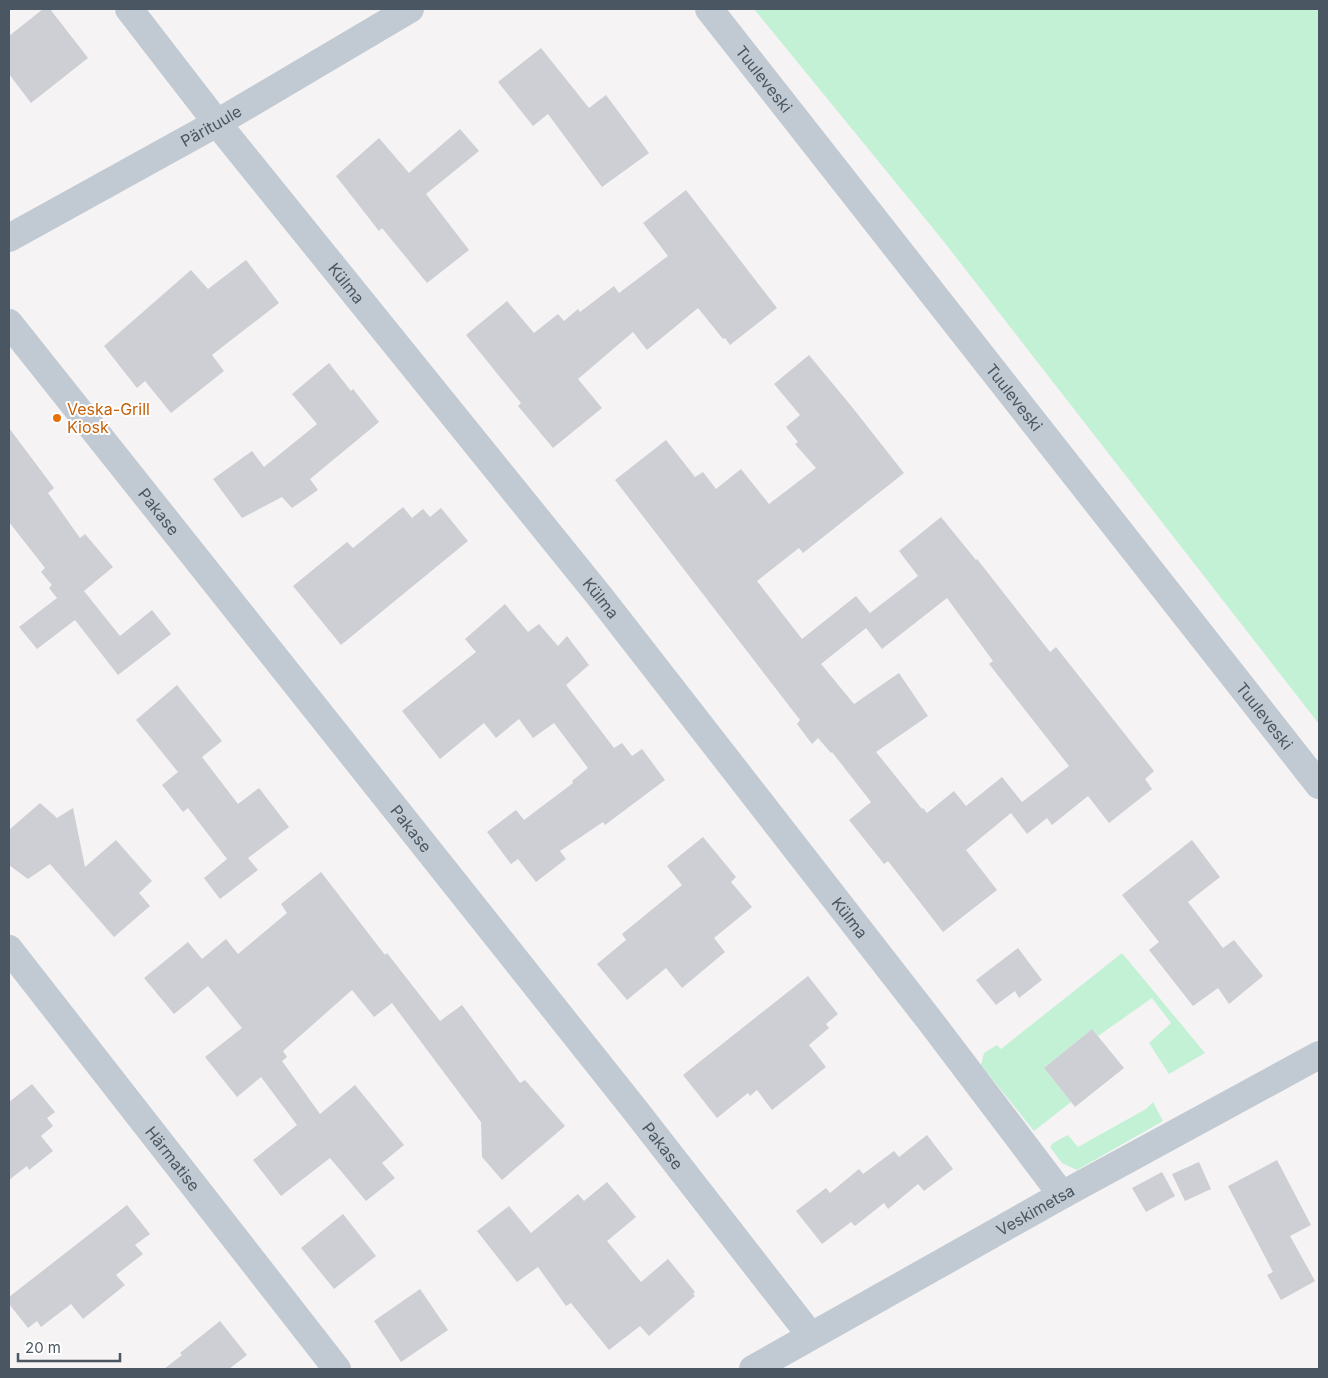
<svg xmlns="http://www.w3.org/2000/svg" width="1328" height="1378" font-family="Inter,sans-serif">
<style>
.green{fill:#c3f1d5}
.building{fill:#cdcfd5;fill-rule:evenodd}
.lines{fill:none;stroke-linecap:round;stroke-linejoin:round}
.minor{stroke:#c1cad2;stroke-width:28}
.food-dot{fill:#e8710a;stroke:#fff;stroke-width:2}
.labels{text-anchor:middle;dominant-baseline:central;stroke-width:4;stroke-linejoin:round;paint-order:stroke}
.street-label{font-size:16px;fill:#4a5661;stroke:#fff}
.food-label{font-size:16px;fill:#c56008;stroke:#fff;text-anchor:start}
</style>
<rect width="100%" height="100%" fill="#f5f3f3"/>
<!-- green -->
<path class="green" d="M 754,9 L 1319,9 L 1319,724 L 941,238 Z
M 1122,953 L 1205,1053 L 1169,1074 L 1149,1043 L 1171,1023 L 1152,998 L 1098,1036 L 1092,1029 L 1044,1068 L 1071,1102 L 1034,1131 L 981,1065 L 984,1053 L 997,1045 L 1001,1049 Z
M 1153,1102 L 1163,1121 L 1077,1170 L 1062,1163 L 1050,1147 L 1053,1143 L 1068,1135 L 1078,1147 L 1146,1109 Z"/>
<!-- building -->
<path class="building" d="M 43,9 L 50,9 L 88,58 L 31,103 L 9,74 L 9,36 Z
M 541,48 L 589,108 L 606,95 L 649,153 L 602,187 L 548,114 L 533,126 L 498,82 Z
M 460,129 L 479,151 L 426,194 L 469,250 L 427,283 L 382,228 L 379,231 L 336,176 L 379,138 L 409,173 Z
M 686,190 L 777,308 L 730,345 L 725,338 L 723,339 L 698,308 L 647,350 L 633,332 L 578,379 L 602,408 L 553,448 L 518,406 L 521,403 L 466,335 L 507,301 L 534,333 L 558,314 L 564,321 L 578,309 L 580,312 L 614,286 L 619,293 L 668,256 L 643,223 Z
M 246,260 L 279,303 L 212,355 L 224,371 L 171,413 L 145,381 L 137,388 L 104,346 L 191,270 L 208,289 Z
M 809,355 L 852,407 L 904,473 L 803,553 L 799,548 L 757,581 L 802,639 L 856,596 L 870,613 L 918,576 L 899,551 L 941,517 L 976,560 L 977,559 L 1050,652 L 1056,647 L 1154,771 L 1145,779 L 1152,789 L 1109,823 L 1088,796 L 1052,825 L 1047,818 L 1027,834 L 1011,813 L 966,850 L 997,890 L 943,932 L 888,861 L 884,864 L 849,820 L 871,802 L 832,752 L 831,753 L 818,738 L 812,744 L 797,724 L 800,720 L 615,480 L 666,440 L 695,477 L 703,472 L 716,489 L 741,469 L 769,504 L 816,468 L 795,444 L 798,442 L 786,427 L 800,415 L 774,384 ZM 947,598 L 993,661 L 989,664 L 1069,766 L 1022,802 L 1002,777 L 966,806 L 954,791 L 927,813 L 923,808 L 922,809 L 876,752 L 928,716 L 899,673 L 854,704 L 821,664 L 866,628 L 882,649 Z
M 329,363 L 351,391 L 353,389 L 379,422 L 310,479 L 318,490 L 292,508 L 282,497 L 242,518 L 213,479 L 252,451 L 264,467 L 317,424 L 292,394 Z
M 9,428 L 54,488 L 48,493 L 80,538 L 85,534 L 113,567 L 84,591 L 120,636 L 152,610 L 171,634 L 118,675 L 75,620 L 37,649 L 19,627 L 57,598 L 49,588 L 52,585 L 41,572 L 45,568 L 9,522 Z
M 403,507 L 412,518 L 423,509 L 430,517 L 441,508 L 468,541 L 341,645 L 293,586 L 347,542 L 353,548 Z
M 505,604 L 528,632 L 539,624 L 558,646 L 567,636 L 589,665 L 566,685 L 614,748 L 622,743 L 632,756 L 642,749 L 665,780 L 605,825 L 603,822 L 560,851 L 566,859 L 536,882 L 518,859 L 511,864 L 487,832 L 516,810 L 524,820 L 573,783 L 572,781 L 588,768 L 554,723 L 533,738 L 519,719 L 496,738 L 484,723 L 440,759 L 402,711 L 476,652 L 465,639 Z
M 177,685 L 222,741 L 202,757 L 238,804 L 259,788 L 289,827 L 248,858 L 258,870 L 220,899 L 204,878 L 227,859 L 188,808 L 183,812 L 162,785 L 178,772 L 136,720 Z
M 40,803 L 57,818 L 73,808 L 85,867 L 116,840 L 152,881 L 139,893 L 150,906 L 114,937 L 50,864 L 28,879 L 9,865 L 9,830 Z
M 703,837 L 736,877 L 731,882 L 752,907 L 714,938 L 725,952 L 682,988 L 666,968 L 627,1000 L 597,964 L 626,940 L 622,934 L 682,885 L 667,866 Z
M 1192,840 L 1220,877 L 1188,902 L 1223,948 L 1234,940 L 1263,976 L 1229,1004 L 1218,988 L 1193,1006 L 1149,950 L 1159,942 L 1122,895 Z
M 321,872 L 385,955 L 387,953 L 440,1021 L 462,1005 L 520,1083 L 525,1080 L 565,1126 L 502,1180 L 482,1157 L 481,1122 L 392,1003 L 374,1017 L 352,990 L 283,1051 L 287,1057 L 282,1061 L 320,1114 L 355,1085 L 404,1145 L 382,1163 L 395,1178 L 366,1201 L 330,1158 L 281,1196 L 253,1160 L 297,1125 L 261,1077 L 237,1097 L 205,1057 L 242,1028 L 208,986 L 174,1014 L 144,978 L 188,942 L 202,959 L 226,939 L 238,954 L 287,913 L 281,904 Z
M 1018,948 L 1042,980 L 1019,998 L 1015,991 L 996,1005 L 976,980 Z
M 808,976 L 838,1014 L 826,1024 L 829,1028 L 809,1045 L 826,1067 L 772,1110 L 757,1090 L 750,1096 L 748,1093 L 717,1118 L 683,1075 Z
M 1092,1029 L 1124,1068 L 1075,1107 L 1044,1068 Z
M 32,1084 L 55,1112 L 47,1118 L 53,1126 L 41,1136 L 53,1151 L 29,1170 L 27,1166 L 9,1180 L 9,1102 Z
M 927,1135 L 953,1169 L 924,1191 L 918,1184 L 888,1209 L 884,1203 L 855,1226 L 851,1222 L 822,1244 L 796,1211 L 826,1188 L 830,1193 L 859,1169 L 863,1174 L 894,1151 L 899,1157 Z
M 1277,1160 L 1311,1225 L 1290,1236 L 1315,1281 L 1281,1300 L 1267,1275 L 1273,1272 L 1228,1186 Z
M 1199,1162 L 1211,1189 L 1185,1201 L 1172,1174 Z
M 1162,1172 L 1175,1196 L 1146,1212 L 1132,1188 Z
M 607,1182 L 636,1217 L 607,1241 L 641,1282 L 668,1259 L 695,1292 L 693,1294 L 695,1296 L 649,1336 L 640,1326 L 609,1350 L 571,1303 L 566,1306 L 538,1267 L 517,1282 L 477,1231 L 509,1206 L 531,1233 L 578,1194 L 584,1201 Z
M 127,1205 L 150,1234 L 135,1245 L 143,1254 L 116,1275 L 125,1285 L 83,1319 L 71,1304 L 41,1327 L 37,1321 L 28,1328 L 9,1304 L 9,1297 Z
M 343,1214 L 376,1256 L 334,1289 L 301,1248 Z
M 420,1289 L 448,1330 L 401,1362 L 374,1321 Z
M 220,1321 L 247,1355 L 229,1369 L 164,1369 L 182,1355 L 180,1353 Z"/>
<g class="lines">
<!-- minor -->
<g class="minor">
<path id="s1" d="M 129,9 L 217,123 L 601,598 L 931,1022 L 1062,1195"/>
<path id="s2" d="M 709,9 L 1319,785"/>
<path id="s3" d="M 9,238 L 217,123 L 410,9"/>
<path id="s4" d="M 9,323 L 635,1110 L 811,1336"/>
<path id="s5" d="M 9,949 L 337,1369"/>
<path id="s6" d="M 753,1369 L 1062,1195 L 1319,1055"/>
</g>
</g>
<!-- markers -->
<circle class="food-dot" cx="57" cy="418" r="5"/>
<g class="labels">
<!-- street labels -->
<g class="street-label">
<text stroke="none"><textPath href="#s2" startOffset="89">Tuuleveski</textPath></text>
<text stroke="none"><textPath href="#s3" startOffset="231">Pärituule</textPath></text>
<text stroke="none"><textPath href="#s1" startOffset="350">Külma</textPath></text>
<text stroke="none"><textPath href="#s2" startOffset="494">Tuuleveski</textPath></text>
<text stroke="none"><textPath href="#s4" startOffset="241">Pakase</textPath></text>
<text stroke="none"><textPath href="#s1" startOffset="755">Külma</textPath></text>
<text stroke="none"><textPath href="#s2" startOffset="899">Tuuleveski</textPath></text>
<text stroke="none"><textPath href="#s4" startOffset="646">Pakase</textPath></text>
<text stroke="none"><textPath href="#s1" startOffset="1160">Külma</textPath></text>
<text stroke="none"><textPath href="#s4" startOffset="1051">Pakase</textPath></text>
<text stroke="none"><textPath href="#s5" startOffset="266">Härmatise</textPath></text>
<text stroke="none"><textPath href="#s6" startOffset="324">Veskimetsa</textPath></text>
</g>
<!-- food labels -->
<g class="food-label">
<text x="67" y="409">Veska-Grill<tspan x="67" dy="18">Kiosk</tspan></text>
</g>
</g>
<!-- border -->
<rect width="1328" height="1378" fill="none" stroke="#4a5661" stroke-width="20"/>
<!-- scale -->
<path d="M18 1353v8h102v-8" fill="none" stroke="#4a5661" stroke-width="2.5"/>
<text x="25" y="1353" font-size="15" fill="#4a5661" stroke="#ffffff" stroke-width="4" paint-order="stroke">20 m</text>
</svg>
